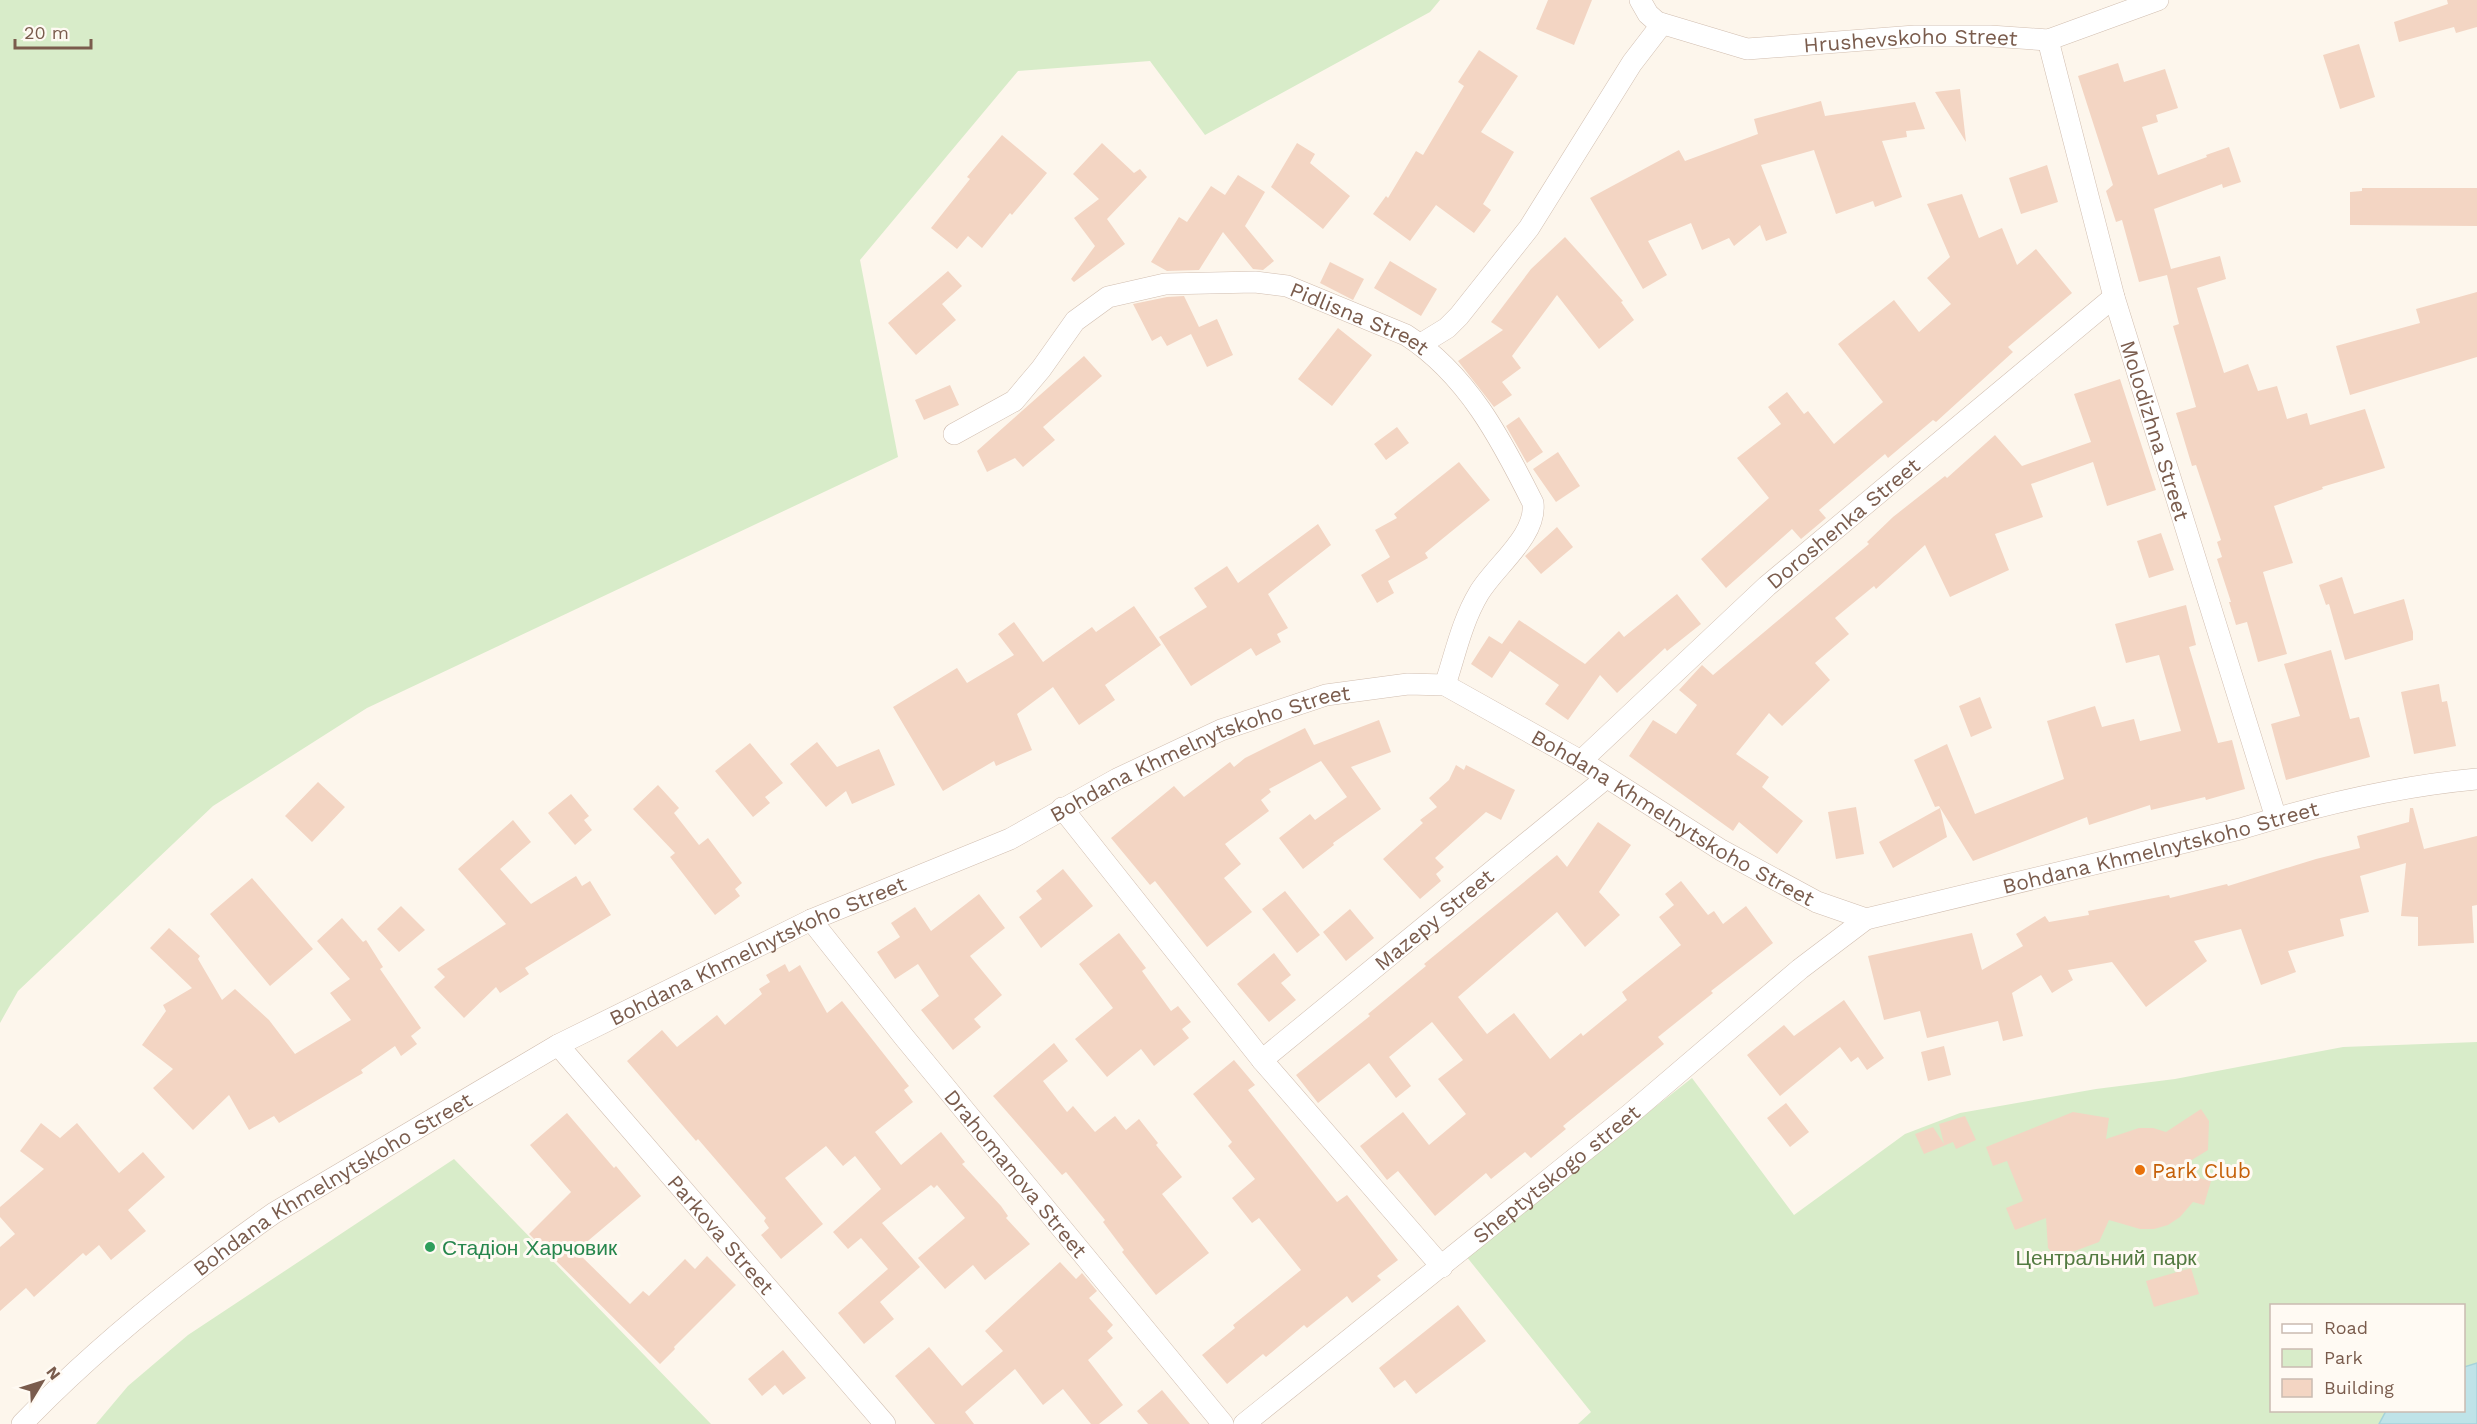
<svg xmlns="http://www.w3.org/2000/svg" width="2477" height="1424" font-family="'Work Sans',sans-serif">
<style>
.green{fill:#d8ecc9}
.water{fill:#bfe3e8;stroke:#a5d3da;stroke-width:1.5}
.building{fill:#f3d5c3}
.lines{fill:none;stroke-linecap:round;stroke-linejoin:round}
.minor-casing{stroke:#d1beb0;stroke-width:22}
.minor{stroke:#fff;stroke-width:21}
.food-dot{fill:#e8710a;stroke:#fffaf3;stroke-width:2}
.leisure-dot{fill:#2e9e5b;stroke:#fffaf3;stroke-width:2}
.labels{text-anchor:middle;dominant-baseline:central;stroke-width:6;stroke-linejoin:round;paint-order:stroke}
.street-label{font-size:21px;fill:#7a5c4d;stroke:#fffaf3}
.food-label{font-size:21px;fill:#c56008;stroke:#fffaf3;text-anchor:start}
.leisure-label{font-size:21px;fill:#27864d;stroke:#fffaf3;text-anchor:start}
.park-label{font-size:21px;fill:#537a41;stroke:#fffaf3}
</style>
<rect width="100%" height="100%" fill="#fdf6ec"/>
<!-- green -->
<path class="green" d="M 0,0 L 1440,0 L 1430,12 L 1205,135 L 1150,61 L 1018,71 L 860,260 L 898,457 L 367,708 L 213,806 L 18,991 L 0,1023 Z
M 2477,1042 L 2477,1363 L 2464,1367 L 2464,1306 L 2272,1306 L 2272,1410 L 2386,1411 L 2379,1424 L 1578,1424 L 1591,1412 L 1466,1256 L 1692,1078 L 1794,1215 L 1905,1134 L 1960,1113 L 2096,1089 L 2175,1079 L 2343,1047 Z
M 454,1159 L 711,1424 L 96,1424 L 128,1386 L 188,1335 Z"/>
<!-- water -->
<path class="water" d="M 2477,1363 L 2477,1424 L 2379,1424 L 2386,1411 L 2464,1410 L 2464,1367 Z"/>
<!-- building -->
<path class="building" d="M 1548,0 L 1592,0 L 1574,45 L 1536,29 Z
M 2447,0 L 2477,0 L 2477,27 L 2456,33 L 2454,27 L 2399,42 L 2394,22 L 2448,4 Z
M 2359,44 L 2375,97 L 2340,109 L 2323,55 Z
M 1479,50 L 1518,76 L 1481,132 L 1514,152 L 1483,204 L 1491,210 L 1474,233 L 1436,205 L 1410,241 L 1373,214 L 1386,196 L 1388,198 L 1416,151 L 1423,155 L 1464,86 L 1458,82 Z
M 2118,63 L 2124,82 L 2165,69 L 2178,108 L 2156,115 L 2158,122 L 2142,127 L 2158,175 L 2207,157 L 2206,155 L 2229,147 L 2241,182 L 2223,188 L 2222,184 L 2154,209 L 2171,269 L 2220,256 L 2226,279 L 2197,288 L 2224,373 L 2248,364 L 2258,391 L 2277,386 L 2287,419 L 2307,413 L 2310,425 L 2365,409 L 2385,468 L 2322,487 L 2323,489 L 2274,506 L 2293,563 L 2263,572 L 2287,654 L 2258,662 L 2247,622 L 2236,625 L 2229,602 L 2231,602 L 2217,559 L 2222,557 L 2217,542 L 2221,540 L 2196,465 L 2192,466 L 2176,413 L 2196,407 L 2173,326 L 2179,324 L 2167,275 L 2139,282 L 2122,220 L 2116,222 L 2106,191 L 2113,185 L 2078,76 Z
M 1960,89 L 1966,142 L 1935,92 Z
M 1821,101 L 1825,116 L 1915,102 L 1925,129 L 1906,131 L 1907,137 L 1882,141 L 1902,197 L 1875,207 L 1873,201 L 1836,214 L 1814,150 L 1761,165 L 1787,233 L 1766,241 L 1760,225 L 1734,246 L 1729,238 L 1702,250 L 1691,223 L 1648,241 L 1667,275 L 1643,289 L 1590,198 L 1679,150 L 1685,161 L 1758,134 L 1754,119 Z
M 1002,135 L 1047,173 L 1012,215 L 1010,213 L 982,248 L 968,236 L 957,249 L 931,228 L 970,179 L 967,177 Z
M 1102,143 L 1134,173 L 1140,169 L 1147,177 L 1107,219 L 1125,244 L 1074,282 L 1071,279 L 1095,246 L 1074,218 L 1099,199 L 1073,174 Z
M 1297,143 L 1315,154 L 1310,163 L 1350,196 L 1323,229 L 1271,187 Z
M 2047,165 L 2058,202 L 2021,214 L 2009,178 Z
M 1238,175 L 1265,192 L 1245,226 L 1274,261 L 1263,270 L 1253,269 L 1223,232 L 1199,270 L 1167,271 L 1151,262 L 1179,217 L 1187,222 L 1211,186 L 1225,195 Z
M 2362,188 L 2477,188 L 2477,226 L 2350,225 L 2350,192 L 2362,191 Z
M 1962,194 L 1979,238 L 2002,228 L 2017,265 L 2036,249 L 2072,293 L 2008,347 L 2013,352 L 1936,422 L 1933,420 L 1888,458 L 1885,454 L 1819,510 L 1826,518 L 1801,539 L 1792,529 L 1726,588 L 1701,559 L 1769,498 L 1737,458 L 1781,424 L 1768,407 L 1787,392 L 1804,414 L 1808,411 L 1834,444 L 1883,402 L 1838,344 L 1894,300 L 1919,332 L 1951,304 L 1927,278 L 1950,257 L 1927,204 Z
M 1565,237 L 1623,301 L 1621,302 L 1634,320 L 1599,349 L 1557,295 L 1512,356 L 1521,368 L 1502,382 L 1512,395 L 1494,407 L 1458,361 L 1503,330 L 1491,322 L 1531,269 Z
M 1390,261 L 1437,289 L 1421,316 L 1374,288 Z
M 1330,262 L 1364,279 L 1353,300 L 1320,283 Z
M 948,271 L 962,286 L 942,304 L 956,320 L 916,355 L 888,323 Z
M 2477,292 L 2477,357 L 2350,395 L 2336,346 L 2420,323 L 2416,309 Z
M 1184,296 L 1199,327 L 1217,319 L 1233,355 L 1207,367 L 1191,334 L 1167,346 L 1161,336 L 1152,341 L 1133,304 L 1167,297 Z
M 1338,328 L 1372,355 L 1332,406 L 1298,379 Z
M 1084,356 L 1102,376 L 1043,427 L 1055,440 L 1023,467 L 1015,458 L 987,472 L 977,451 Z
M 2120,379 L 2156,490 L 2107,506 L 2093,462 L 2031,484 L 2043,517 L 1995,534 L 2009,570 L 1950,597 L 1925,545 L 1876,589 L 1874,586 L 1835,618 L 1849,634 L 1815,663 L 1830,680 L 1782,726 L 1769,713 L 1736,754 L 1769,777 L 1762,787 L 1803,821 L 1777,854 L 1739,822 L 1733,831 L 1629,756 L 1653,720 L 1676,734 L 1697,705 L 1679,690 L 1702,665 L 1713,675 L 1869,544 L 1867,542 L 1893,517 L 1945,476 L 1947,478 L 1995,435 L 2022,466 L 2091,442 L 2074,394 Z
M 950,385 L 959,405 L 924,420 L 915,400 Z
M 1519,417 L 1543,452 L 1527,463 L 1506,426 Z
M 1397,427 L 1409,443 L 1386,460 L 1374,444 Z
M 1558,452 L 1580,486 L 1556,502 L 1533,469 Z
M 1459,462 L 1490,500 L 1425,553 L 1428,558 L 1388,581 L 1394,593 L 1377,603 L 1361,575 L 1390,557 L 1375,530 L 1397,518 L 1394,514 Z
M 1318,524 L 1331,545 L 1268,594 L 1288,628 L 1277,634 L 1281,642 L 1256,656 L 1251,648 L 1191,686 L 1159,637 L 1207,607 L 1194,588 L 1227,566 L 1238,583 Z
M 1557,527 L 1573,547 L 1541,574 L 1525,556 Z
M 2161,533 L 2174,570 L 2149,578 L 2137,541 Z
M 2342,577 L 2354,614 L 2404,599 L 2413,632 L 2413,640 L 2345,660 L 2329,604 L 2326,605 L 2319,585 Z
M 1677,594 L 1701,624 L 1667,651 L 1665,648 L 1617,693 L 1600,675 L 1568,720 L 1545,704 L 1559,685 L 1510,651 L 1492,678 L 1471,664 L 1489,636 L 1502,644 L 1519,620 L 1585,664 L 1619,631 L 1624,637 Z
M 2186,605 L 2196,645 L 2189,647 L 2218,743 L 2232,740 L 2245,789 L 2206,800 L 2205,797 L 2151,810 L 2150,805 L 2089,825 L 2087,817 L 1973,861 L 1939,806 L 1935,807 L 1914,760 L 1947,744 L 1975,814 L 2064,779 L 2047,721 L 2095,706 L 2102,727 L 2134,719 L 2140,741 L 2181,731 L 2159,655 L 2126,663 L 2115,624 Z
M 1134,606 L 1161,645 L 1105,685 L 1115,700 L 1079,725 L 1053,687 L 1017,714 L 1032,750 L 996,766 L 994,761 L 943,791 L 893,707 L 957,668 L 967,683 L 1014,655 L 998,634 L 1014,622 L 1043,662 L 1092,627 L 1096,632 Z
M 2331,650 L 2350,719 L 2359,717 L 2370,757 L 2286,780 L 2271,724 L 2300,716 L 2284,664 Z
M 2439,684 L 2442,702 L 2447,701 L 2456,746 L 2414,754 L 2401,692 Z
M 1980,697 L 1992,728 L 1971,737 L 1959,706 Z
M 1379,720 L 1391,752 L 1351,767 L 1381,809 L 1333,843 L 1334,845 L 1303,869 L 1279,838 L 1310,814 L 1315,820 L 1347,797 L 1321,761 L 1269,789 L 1271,792 L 1261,800 L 1269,811 L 1225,844 L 1241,864 L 1224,878 L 1252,912 L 1207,947 L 1155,881 L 1150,885 L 1111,838 L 1174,786 L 1184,797 L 1230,762 L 1234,767 L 1245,758 L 1305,728 L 1314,745 Z
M 817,742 L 837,767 L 879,749 L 895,785 L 852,804 L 846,791 L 826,807 L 790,764 Z
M 750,743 L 783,783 L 765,797 L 770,803 L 753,817 L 715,771 Z
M 1456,765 L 1464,770 L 1466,765 L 1515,790 L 1501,820 L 1486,812 L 1435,858 L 1444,867 L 1436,874 L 1441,881 L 1420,899 L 1383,859 L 1423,823 L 1420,820 L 1437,807 L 1429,798 L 1449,780 Z
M 318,782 L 345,807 L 312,842 L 285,816 Z
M 658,785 L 679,808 L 674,813 L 699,845 L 708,838 L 742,883 L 735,889 L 740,896 L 715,915 L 670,857 L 675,853 L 633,809 Z
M 571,794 L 589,816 L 584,820 L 592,830 L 575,845 L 548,813 Z
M 1856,807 L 1864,854 L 1836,859 L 1828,812 Z
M 1940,808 L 1947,837 L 1893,868 L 1879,842 Z
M 2410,808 L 2413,808 L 2424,849 L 2477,836 L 2477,905 L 2472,906 L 2474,943 L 2418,946 L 2418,917 L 2401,916 L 2406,863 L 2360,876 L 2369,912 L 2340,919 L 2344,936 L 2288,951 L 2296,972 L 2261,985 L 2241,929 L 2194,941 L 2207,961 L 2146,1007 L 2112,962 L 2068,970 L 2073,980 L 2052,993 L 2041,975 L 2012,993 L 2023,1036 L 2003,1041 L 1998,1021 L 1927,1038 L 1920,1011 L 1884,1020 L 1868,956 L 1972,933 L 1982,970 L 2023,946 L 2016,934 L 2045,916 L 2049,922 L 2089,915 L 2088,911 L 2169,895 L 2170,898 L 2227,884 L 2228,886 L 2316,859 L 2360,848 L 2357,836 L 2409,822 Z
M 513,820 L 531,842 L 500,869 L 531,904 L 576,876 L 582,886 L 590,881 L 611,915 L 525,968 L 529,974 L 500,993 L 496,987 L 464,1018 L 434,987 L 445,977 L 437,969 L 506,924 L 458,869 Z
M 1598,822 L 1631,845 L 1599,892 L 1620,915 L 1585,947 L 1557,912 L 1458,997 L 1487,1034 L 1514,1013 L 1550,1059 L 1581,1033 L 1583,1036 L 1627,1000 L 1622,992 L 1681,945 L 1659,917 L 1674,905 L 1665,894 L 1681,881 L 1708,915 L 1714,911 L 1723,924 L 1746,906 L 1773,943 L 1711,991 L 1713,993 L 1658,1037 L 1664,1044 L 1563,1126 L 1566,1129 L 1531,1158 L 1525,1152 L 1491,1179 L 1486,1173 L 1435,1216 L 1398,1171 L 1387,1180 L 1360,1146 L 1403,1112 L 1429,1145 L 1466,1114 L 1438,1079 L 1463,1060 L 1432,1022 L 1389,1057 L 1411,1086 L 1396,1098 L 1369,1063 L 1318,1103 L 1296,1075 L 1370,1016 L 1368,1014 L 1426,966 L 1424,964 L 1557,855 L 1567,867 Z
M 1063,869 L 1093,906 L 1041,948 L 1019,917 L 1042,899 L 1036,891 Z
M 252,878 L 313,949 L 270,986 L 210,914 Z
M 1285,891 L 1320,935 L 1297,953 L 1262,909 Z
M 979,894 L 1005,928 L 970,956 L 1002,995 L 974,1019 L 981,1027 L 953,1050 L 921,1010 L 939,996 L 918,964 L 895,979 L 877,952 L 900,937 L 891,923 L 915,907 L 931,931 Z
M 401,906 L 425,930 L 399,952 L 377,929 Z
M 1350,909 L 1374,938 L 1346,961 L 1323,932 Z
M 342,918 L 363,942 L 366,940 L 383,967 L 380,969 L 421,1028 L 411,1036 L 417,1044 L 401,1056 L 395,1046 L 361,1070 L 363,1073 L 279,1123 L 274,1116 L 249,1130 L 229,1095 L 193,1130 L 153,1088 L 173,1069 L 142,1045 L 166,1011 L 163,1005 L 192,988 L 150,948 L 169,928 L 200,956 L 198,959 L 222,1000 L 235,989 L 269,1020 L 295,1054 L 351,1020 L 330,993 L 350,979 L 317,941 Z
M 1119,933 L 1146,968 L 1142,971 L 1171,1011 L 1178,1006 L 1191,1022 L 1182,1029 L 1189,1038 L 1154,1066 L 1141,1049 L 1107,1077 L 1075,1039 L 1113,1008 L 1079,964 Z
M 1274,953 L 1291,975 L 1281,983 L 1296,1000 L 1269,1022 L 1237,984 Z
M 785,964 L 789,972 L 800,965 L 827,1013 L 842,1001 L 909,1086 L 904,1090 L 913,1102 L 875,1132 L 901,1165 L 941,1132 L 965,1162 L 962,1164 L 1001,1206 L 1008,1216 L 1006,1218 L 1030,1244 L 985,1280 L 973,1265 L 945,1289 L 918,1258 L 965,1218 L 937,1185 L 934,1188 L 931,1185 L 882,1223 L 920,1267 L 880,1302 L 894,1319 L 864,1344 L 838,1313 L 888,1269 L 861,1238 L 848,1249 L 833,1232 L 881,1189 L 855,1156 L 843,1166 L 826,1146 L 785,1178 L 823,1224 L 781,1259 L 761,1235 L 769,1228 L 764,1221 L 766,1218 L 698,1139 L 696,1141 L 627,1061 L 662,1030 L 677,1047 L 717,1015 L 725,1025 L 762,994 L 759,989 L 770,982 L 766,975 Z
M 1844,1000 L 1884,1058 L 1867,1070 L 1858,1057 L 1851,1062 L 1840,1047 L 1780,1096 L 1747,1055 L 1784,1025 L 1794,1036 Z
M 1054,1043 L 1068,1061 L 1043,1081 L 1067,1112 L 1073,1106 L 1095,1132 L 1115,1116 L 1126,1130 L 1139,1119 L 1158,1143 L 1156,1145 L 1182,1177 L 1162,1194 L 1209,1253 L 1156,1295 L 1122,1252 L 1124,1250 L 1103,1222 L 1105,1220 L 1066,1172 L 1062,1175 L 993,1096 Z
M 1944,1046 L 1951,1075 L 1928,1081 L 1921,1052 Z
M 1234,1060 L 1255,1085 L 1248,1090 L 1337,1202 L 1347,1195 L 1398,1260 L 1377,1276 L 1381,1280 L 1352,1303 L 1347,1296 L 1307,1328 L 1304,1325 L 1266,1357 L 1263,1354 L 1227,1384 L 1202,1355 L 1235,1328 L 1233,1325 L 1301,1270 L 1259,1218 L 1252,1223 L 1232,1198 L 1255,1179 L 1228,1146 L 1232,1142 L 1193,1094 Z
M 1786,1103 L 1809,1132 L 1790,1147 L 1767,1118 Z
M 2201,1109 L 2209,1121 L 2208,1150 L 2174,1171 L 2211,1181 L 2204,1205 L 2193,1202 L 2180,1217 L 2168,1225 L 2154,1229 L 2140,1229 L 2109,1220 L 2099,1242 L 2064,1255 L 2054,1255 L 2048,1248 L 2046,1218 L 2015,1230 L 2006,1208 L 2023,1201 L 2007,1161 L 1993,1166 L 1986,1147 L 2073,1112 L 2109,1118 L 2106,1139 L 2139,1128 L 2153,1128 L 2166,1132 Z
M 567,1113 L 614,1168 L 616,1166 L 641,1196 L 576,1251 L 630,1304 L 643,1291 L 649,1296 L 685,1259 L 695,1269 L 707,1256 L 736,1285 L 674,1347 L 675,1349 L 660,1364 L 529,1234 L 571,1192 L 530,1145 Z
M 1965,1116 L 1976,1140 L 1956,1149 L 1953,1142 L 1924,1154 L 1915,1134 L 1933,1127 L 1944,1144 L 1939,1124 Z
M 41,1123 L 60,1138 L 77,1123 L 119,1173 L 143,1152 L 165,1177 L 128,1210 L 146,1231 L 111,1260 L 99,1245 L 86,1256 L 83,1253 L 34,1297 L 26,1288 L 0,1311 L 0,1247 L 15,1234 L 0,1217 L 0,1207 L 44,1169 L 20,1151 Z
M 1060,1262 L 1076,1279 L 1082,1273 L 1097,1291 L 1089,1298 L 1113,1325 L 1107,1331 L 1113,1338 L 1088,1360 L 1123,1405 L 1099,1424 L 1091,1424 L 1063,1389 L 1043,1405 L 1015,1369 L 965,1412 L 974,1424 L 935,1424 L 895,1376 L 929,1347 L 962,1386 L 1003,1351 L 985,1331 Z
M 2191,1268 L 2199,1294 L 2154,1307 L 2146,1281 Z
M 1458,1305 L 1486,1341 L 1416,1394 L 1405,1380 L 1394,1388 L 1379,1368 Z
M 783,1350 L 806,1378 L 783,1395 L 775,1385 L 762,1396 L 748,1379 Z
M 1162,1390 L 1190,1424 L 1148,1424 L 1137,1411 Z"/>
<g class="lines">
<!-- minor casing -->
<g class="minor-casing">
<g id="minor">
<path id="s1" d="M 1640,0 L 1648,14 L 1657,22 L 1747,49 L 1915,36 L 1990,36 L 2048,40 L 2158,0"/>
<path id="s2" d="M 2048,40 L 2114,297 L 2276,818"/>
<path d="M 1421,344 L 1447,328 L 1459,316 L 1529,228 L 1632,63 L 1662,24"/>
<path id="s3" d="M 954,434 L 1014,401 L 1041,369 L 1075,321 L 1108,297 L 1165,284 L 1255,282 L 1287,286 L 1406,335 C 1467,374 1501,439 1533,503 C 1537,536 1495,566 1479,593 C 1462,621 1455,655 1445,685"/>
<path id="s4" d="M 1581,761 L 1767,586 L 2114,297"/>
<path d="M 1062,808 L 1262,1060 L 1442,1267"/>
<path id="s5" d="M 811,920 L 904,1037 L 1223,1424"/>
<path id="s6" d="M 558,1045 L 885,1424"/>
<path id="s7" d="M 1262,1060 L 1606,778"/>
<path id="s8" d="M 22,1424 C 98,1345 185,1276 274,1213 L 558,1045 L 811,920 L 1010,839 L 1117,779 L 1221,730 L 1326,695 L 1408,684 L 1445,685 L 1581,761 L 1721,850 L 1817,902 L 1866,919 L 2240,829 C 2315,806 2399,786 2477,779"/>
<path id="s9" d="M 1244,1424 L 1629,1115 L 1800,969 L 1866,919"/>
</g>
</g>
<!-- minor -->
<use href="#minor" class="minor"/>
</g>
<!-- markers -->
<circle class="food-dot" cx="2140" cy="1170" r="6"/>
<circle class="leisure-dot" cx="430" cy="1247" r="6"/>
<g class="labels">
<!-- street labels -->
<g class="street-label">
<text stroke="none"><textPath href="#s1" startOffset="286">Hrushevskoho Street</textPath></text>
<text stroke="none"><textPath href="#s3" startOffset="470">Pidlisna Street</textPath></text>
<text stroke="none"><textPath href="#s2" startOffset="405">Molodizhna Street</textPath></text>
<text stroke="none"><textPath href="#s4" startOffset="354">Doroshenka Street</textPath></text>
<text stroke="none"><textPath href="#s8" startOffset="1366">Bohdana Khmelnytskoho Street</textPath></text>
<text stroke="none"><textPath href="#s8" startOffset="1888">Bohdana Khmelnytskoho Street</textPath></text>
<text stroke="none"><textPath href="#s8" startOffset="2410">Bohdana Khmelnytskoho Street</textPath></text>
<text stroke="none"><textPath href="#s7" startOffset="222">Mazepy Street</textPath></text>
<text stroke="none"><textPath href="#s8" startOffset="880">Bohdana Khmelnytskoho Street</textPath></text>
<text stroke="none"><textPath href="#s5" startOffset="326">Drahomanova Street</textPath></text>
<text stroke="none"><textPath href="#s9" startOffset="400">Sheptytskogo street</textPath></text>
<text stroke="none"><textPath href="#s8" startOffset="394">Bohdana Khmelnytskoho Street</textPath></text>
<text stroke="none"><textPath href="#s6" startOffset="250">Parkova Street</textPath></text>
</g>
<!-- food labels -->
<g class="food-label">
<text x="2152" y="1170">Park Club</text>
</g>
<!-- leisure labels -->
<g class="leisure-label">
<text x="442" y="1247">Стадіон Харчовик</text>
</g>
<!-- park labels -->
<g class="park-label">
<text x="2106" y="1257">Центральний парк</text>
</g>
</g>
<!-- legend -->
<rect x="2270" y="1304" width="195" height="108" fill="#fffaf3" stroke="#cabbb1" stroke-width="1.5"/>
<rect x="2282" y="1324" width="30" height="9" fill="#ffffff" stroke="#cabbb1" stroke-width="1.5"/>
<text x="2324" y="1334" font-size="18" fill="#7a5c4d">Road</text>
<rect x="2282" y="1349" width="30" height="18" fill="#d8ecc9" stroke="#cabbb1" stroke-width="1.5"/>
<text x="2324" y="1364" font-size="18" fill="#7a5c4d">Park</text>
<rect x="2282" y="1379" width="30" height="18" fill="#f3d5c3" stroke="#cabbb1" stroke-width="1.5"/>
<text x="2324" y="1394" font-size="18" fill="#7a5c4d">Building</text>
<!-- north arrow -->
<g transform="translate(42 1382) rotate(52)" stroke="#fffaf3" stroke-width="4.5" paint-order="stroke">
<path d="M0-4.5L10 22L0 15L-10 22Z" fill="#7a5c4d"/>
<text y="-9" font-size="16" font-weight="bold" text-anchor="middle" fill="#7a5c4d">N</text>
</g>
<!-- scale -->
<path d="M15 39v9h76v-9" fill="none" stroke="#7a5c4d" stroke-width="3"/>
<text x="24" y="39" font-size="18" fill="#7a5c4d" stroke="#fffaf3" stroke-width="4.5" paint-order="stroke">20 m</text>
</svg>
